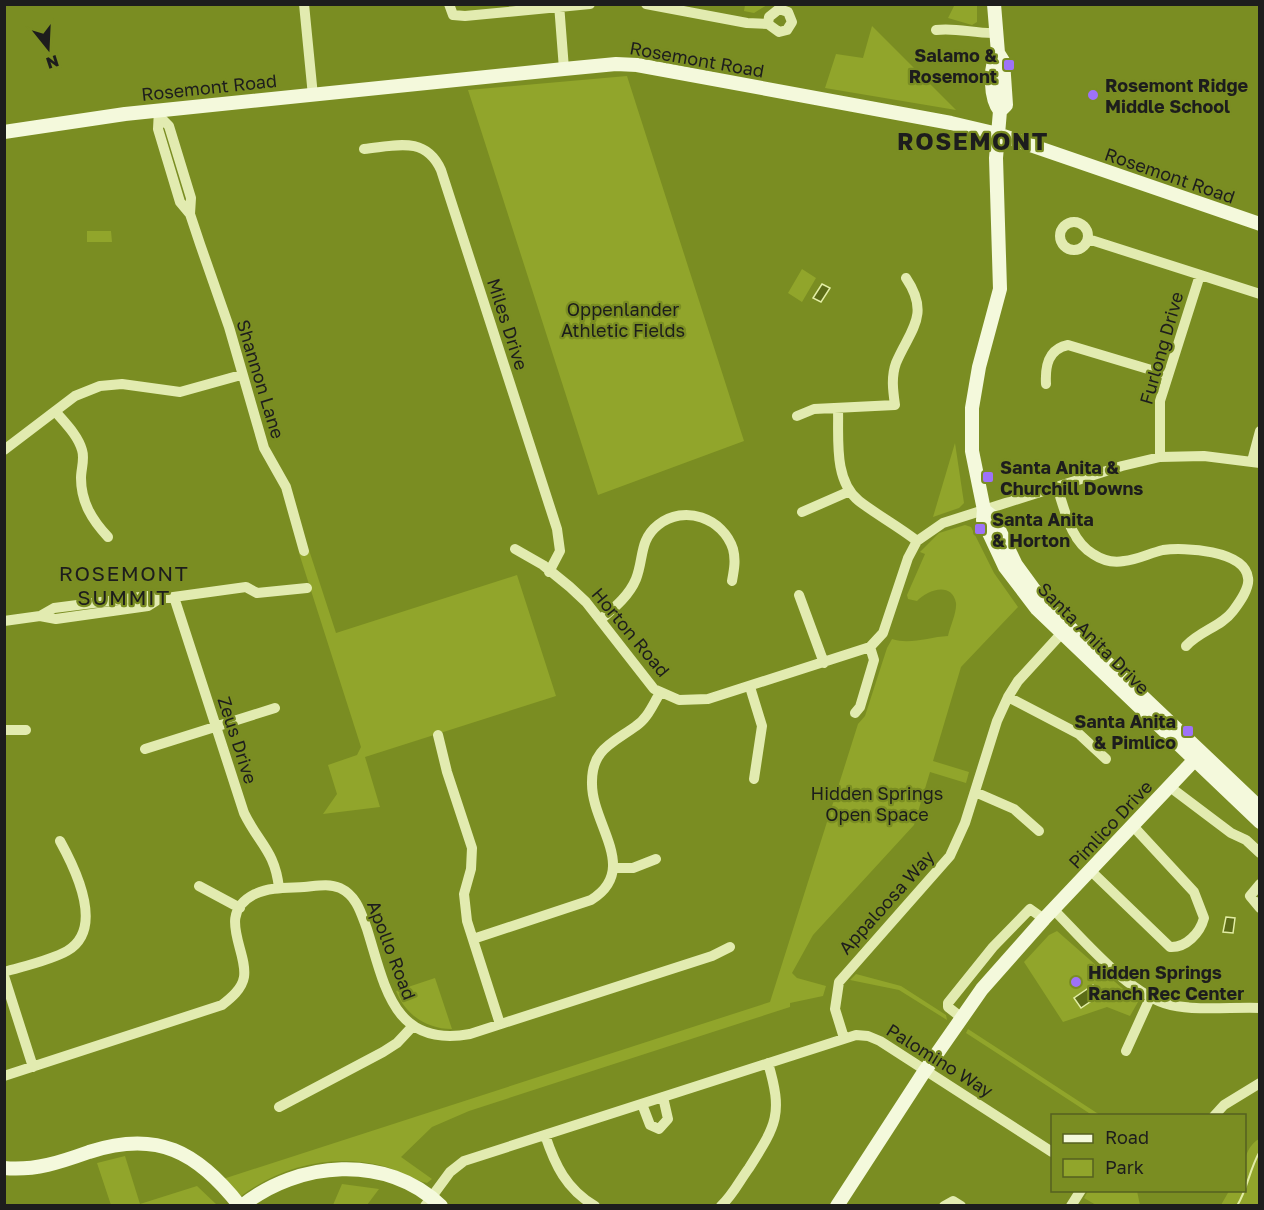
<svg xmlns="http://www.w3.org/2000/svg" width="1264" height="1210" font-family="'Golos Text',sans-serif">
<style>
.green{fill:#91a52b}
.water{fill:#5c6c17;stroke:#e2eda4;stroke-width:1.5}
.lines{fill:none;stroke-linecap:round;stroke-linejoin:round}
.stream{stroke:#e2eda4;stroke-width:2}
.street{stroke:#e2ebb0;stroke-width:10}
.secondary{stroke:#f4f9dc;stroke-width:14}
.poi-dot{fill:#9e72f8;stroke:#7a8d22;stroke-width:2}
.labels{text-anchor:middle;dominant-baseline:central;stroke-width:4.5;stroke-linejoin:round;paint-order:stroke}
.poi-label{font-size:18px;font-weight:bold;fill:#1d1d1d;stroke:#7a8d22;text-anchor:start}
.street-label{font-size:18px;fill:#1d1d1d;stroke:#7a8d22}
.park-label{font-size:18px;fill:#1c1d1b;stroke:#7a8d22}
.quarter-label{font-size:21px;letter-spacing:1.5px;fill:#1d1d1d;stroke:#7a8d22}
.district-label{font-size:24px;font-weight:bold;letter-spacing:1.5px;fill:#1d1d1d;stroke:#7a8d22}
</style>
<rect width="100%" height="100%" fill="#7a8d22"/>
<!-- green -->
<path class="green" d="M 955,4 L 977,5 L 977,22 L 972,25 L 948,18 Z
M 745,5 L 745,4 L 767,5 L 754,13 L 744,11 Z
M 872,26 L 956,110 L 825,88 L 836,54 L 863,58 Z
M 627,76 L 744,441 L 598,495 L 468,90 Z
M 87,231 L 111,231 L 112,242 L 87,242 Z
M 802,269 L 816,278 L 802,302 L 788,293 Z
M 955,443 L 964,503 L 959,508 L 933,517 Z
M 965,525 L 971,527 L 994,573 L 1018,607 L 961,667 L 933,761 L 969,772 L 966,783 L 930,772 L 914,825 L 813,935 L 792,973 L 797,978 L 826,986 L 823,996 L 790,1003 L 790,1007 L 469,1111 L 432,1127 L 401,1157 L 432,1179 L 427,1183 C 412,1180 398,1170 383,1166 C 332,1153 282,1166 241,1196 L 223,1179 L 770,1002 L 858,724 L 865,716 L 887,648 L 892,639 C 910,645 929,637 948,636 C 950,627 957,612 956,603 C 952,581 927,590 917,601 L 908,599 L 907,595 L 925,554 L 920,552 L 939,533 Z
M 309,550 L 336,633 L 517,575 L 556,696 L 365,757 L 380,807 L 323,814 L 337,794 L 328,765 L 357,755 L 361,747 L 299,553 Z
M 1057,931 L 1138,1002 L 1130,1016 L 1107,1007 L 1063,1022 L 1024,962 L 1049,935 Z
M 856,974 L 901,986 L 946,1015 L 947,1020 L 899,990 L 850,980 Z
M 435,978 L 452,1029 C 426,1029 405,1014 396,991 Z
M 968,1029 L 1100,1115 L 1092,1115 L 966,1033 Z
M 1259,1139 L 1259,1204 L 1221,1205 L 1229,1191 L 1244,1190 C 1244,1171 1241,1150 1259,1139 Z
M 125,1156 L 140,1204 L 197,1186 L 217,1205 L 111,1205 L 97,1163 Z
M 342,1184 L 379,1189 L 367,1205 L 333,1205 Z
M 1088,1191 L 1137,1191 L 1140,1205 L 1096,1205 L 1084,1198 Z"/>
<!-- water -->
<path class="water" d="M 822,284 L 830,288 L 821,302 L 813,298 Z
M 1226,917 L 1235,918 L 1233,933 L 1223,932 Z
M 1093,985 L 1100,995 L 1081,1008 L 1074,998 Z"/>
<g class="lines">
<!-- stream -->
<path class="stream" d="M 1237,1206 C 1248,1188 1249,1170 1260,1151"/>
<!-- street -->
<path class="street" d="M 304,4 L 313,96
M 449,4 L 453,15 L 465,16 L 590,4
M 559,4 L 564,69
M 646,4 L 747,23 L 768,24 L 779,32 L 787,30 L 792,22 L 788,12 L 779,9 L 769,17 L 768,24
M 936,30 C 956,27 975,34 996,33
M 159,110 L 158,129 L 180,202 L 190,214 L 200,244 L 229,327 L 264,448 L 286,487 L 304,551
M 160,117 L 169,126 L 191,198 L 190,214
M 364,149 C 395,146 425,135 441,170 L 557,529 L 560,551 L 549,572
M1060 236a14 14 0 1 1 28 0a14 14 0 1 1-28 0Z
M 1088,239 L 1260,294
M 1046,384 C 1045,366 1048,349 1068,345 L 1168,375
M 838,408 C 839,437 833,480 859,501 C 877,515 898,526 917,541
M 55,411 C 64,422 78,435 82,450 C 85,459 81,469 81,478 C 81,502 92,520 108,537
M 797,416 L 814,409 L 895,405 C 893,391 891,377 896,363 C 910,330 931,315 906,278
M 4,450 L 75,396 L 100,386 L 122,384 L 180,392 L 241,375
M 1160,457 L 1160,401 L 1200,275
M 1252,461 L 1260,431
M 1057,487 C 1065,510 1070,540 1093,554 C 1102,560 1113,563 1124,561 C 1137,560 1150,553 1163,550 C 1184,547 1245,550 1248,578 C 1250,588 1239,603 1233,611 C 1221,627 1201,630 1186,646
M 802,512 L 850,491
M 515,549 L 543,565 L 570,587 L 586,602 L 654,689 L 679,700 L 708,699 L 870,647 L 883,633 L 908,558 L 917,541 L 943,523 L 1122,466 L 1160,457 L 1204,456 L 1260,463
M 799,595 L 824,663
M 174,597 L 244,813 C 259,844 275,851 279,888
M 40,616 L 54,608 L 148,596 L 159,599
M 600,620 C 614,608 629,596 636,579 C 644,559 639,540 658,525 C 684,504 723,518 733,549 C 736,560 734,570 732,581
M 4,621 L 40,616 L 56,619 L 148,606 L 159,599 L 246,587 L 257,593 L 307,588
M 750,687 L 762,726 L 754,779
M 1008,697 L 1079,734 L 1106,759
M 855,713 L 860,707 L 874,660 L 870,647
M 4,730 L 26,730
M 438,735 L 447,772 L 472,848 L 471,869 L 464,894 L 467,921 L 500,1024
M 145,749 L 275,708
M 1170,787 L 1231,833 L 1246,840 L 1260,853
M 975,792 L 1014,809 L 1039,831
M 614,868 L 633,868 L 656,859
M 1091,871 L 1170,947 C 1186,948 1200,933 1204,918 L 1194,892 L 1133,826
M 1260,884 L 1250,896 L 1260,908
M 199,886 L 240,908
M 1053,909 C 1083,939 1130,996 1171,1005 C 1199,1011 1231,1007 1260,1008
M 473,939 L 591,900 C 640,870 592,825 592,784 C 591,749 613,743 636,726 C 648,718 653,704 660,693
M 4,972 C 24,966 49,961 67,951 C 105,929 76,870 60,841
M 4,976 L 33,1067
M 962,1018 L 948,1007 L 948,1003 L 993,947 L 1030,909 L 1044,919
M 844,1038 L 835,1009 L 839,982 L 950,856 L 965,823 L 997,721 L 1008,697 L 1018,681 L 1061,634
M 1126,1051 L 1150,998
M 4,1076 L 222,1005 C 231,998 242,989 244,977 C 248,950 215,914 255,894 C 270,887 288,888 304,887 C 316,886 329,883 340,888 C 357,896 361,913 367,929 C 385,986 393,1048 470,1034 L 712,956 L 730,947
M 642,1104 L 650,1125 L 659,1129 L 668,1119 L 663,1097
M 279,1107 L 383,1052 L 397,1043 L 412,1027
M 1214,1116 L 1224,1105 L 1260,1083
M 545,1135 C 555,1165 566,1189 595,1206
M 425,1206 L 450,1172 L 464,1161 L 856,1035 L 868,1036 L 880,1041 L 1052,1152
M 721,1206 C 733,1195 740,1180 749,1168 C 777,1124 783,1114 768,1063
M 944,1206 L 953,1201 L 961,1206
M 1071,1206 L 1081,1190"/>
<!-- secondary -->
<path class="secondary" d="M 994,4 L 998,53 L 1003,61 L 1006,105 L 1000,111 L 996,158 L 1000,289 L 979,367 L 972,408 L 972,451 L 984,510 L 983,520 L 1005,567 L 1037,609 L 1260,822
M 998,53 C 989,66 990,99 1000,111
M 4,132 L 125,114 L 564,69 L 616,64 L 637,65 L 951,123 L 998,134 L 1260,224
M 984,510 L 993,517 L 1016,565 L 1043,602 L 1260,808
M 4,1168 C 35,1171 61,1162 89,1152 C 157,1130 197,1151 240,1206
M 242,1206 C 297,1161 387,1153 441,1206
M 837,1206 L 922,1075 L 982,989 L 1044,919 L 1201,753"/>
</g>
<!-- markers -->
<g class="poi-dot">
<rect x="1003" y="59" width="12" height="12" rx="3"/>
<circle cx="1093" cy="95" r="6"/>
<rect x="982" y="471" width="12" height="12" rx="3"/>
<rect x="974" y="523" width="12" height="12" rx="3"/>
<rect x="1182" y="725" width="12" height="12" rx="3"/>
<circle cx="1076" cy="982" r="6"/>
</g>
<g class="labels">
<!-- poi labels -->
<g class="poi-label">
<text x="997" y="55" text-anchor="end">Salamo &amp;<tspan x="997" dy="21">Rosemont</tspan></text>
<text x="1105" y="85">Rosemont Ridge<tspan x="1105" dy="21">Middle School</tspan></text>
<text x="1000" y="467">Santa Anita &amp;<tspan x="1000" dy="21">Churchill Downs</tspan></text>
<text x="992" y="519">Santa Anita<tspan x="992" dy="21">&amp; Horton</tspan></text>
<text x="1176" y="721" text-anchor="end">Santa Anita<tspan x="1176" dy="21">&amp; Pimlico</tspan></text>
<text x="1088" y="972">Hidden Springs<tspan x="1088" dy="21">Ranch Rec Center</tspan></text>
</g>
<!-- street labels -->
<g class="street-label">
<text transform="translate(697 59) rotate(10)">Rosemont Road</text>
<text transform="translate(209 87) rotate(-6)">Rosemont Road</text>
<text transform="translate(1170 175) rotate(19)">Rosemont Road</text>
<text transform="translate(508 324) rotate(72)">Miles Drive</text>
<text transform="translate(1161 348) rotate(-74)">Furlong Drive</text>
<text transform="translate(261 379) rotate(73)">Shannon Lane</text>
<text transform="translate(631 632) rotate(50)">Horton Road</text>
<text transform="translate(1094 638) rotate(45)">Santa Anita Drive</text>
<text transform="translate(238 740) rotate(72)">Zeus Drive</text>
<text transform="translate(1110 824) rotate(-47)">Pimlico Drive</text>
<text transform="translate(886 902) rotate(-48)">Appaloosa Way</text>
<text transform="translate(392 950) rotate(69)">Apollo Road</text>
<text transform="translate(940 1060) rotate(32)">Palomino Way</text>
</g>
<!-- park labels -->
<g class="park-label">
<text x="623" y="309">Oppenlander<tspan x="623" dy="21">Athletic Fields</tspan></text>
<text x="877" y="793">Hidden Springs<tspan x="877" dy="21">Open Space</tspan></text>
</g>
<!-- quarter labels -->
<g class="quarter-label">
<text x="124" y="573">ROSEMONT<tspan x="124" dy="24">SUMMIT</tspan></text>
</g>
<!-- district labels -->
<g class="district-label">
<text x="973" y="140">ROSEMONT</text>
</g>
</g>
<!-- border -->
<rect width="1264" height="1210" fill="none" stroke="#1d1d1d" stroke-width="12"/>
<!-- legend -->
<rect x="1051" y="1114" width="195" height="78" fill="#7a8d22" stroke="#556020" stroke-width="1.5"/>
<rect x="1063" y="1134" width="30" height="9" fill="#f4f9dc" stroke="#556020" stroke-width="1.5"/>
<text x="1105" y="1144" font-size="18" fill="#1d1d1d">Road</text>
<rect x="1063" y="1159" width="30" height="18" fill="#91a52b" stroke="#556020" stroke-width="1.5"/>
<text x="1105" y="1174" font-size="18" fill="#1d1d1d">Park</text>
<!-- north arrow -->
<g transform="translate(48 48) rotate(162)" stroke="#7a8d22" stroke-width="4.5" paint-order="stroke">
<path d="M0-4.5L10 22L0 15L-10 22Z" fill="#1d1d1d"/>
<text y="-9" font-size="16" font-weight="bold" text-anchor="middle" fill="#1d1d1d">N</text>
</g>
</svg>
